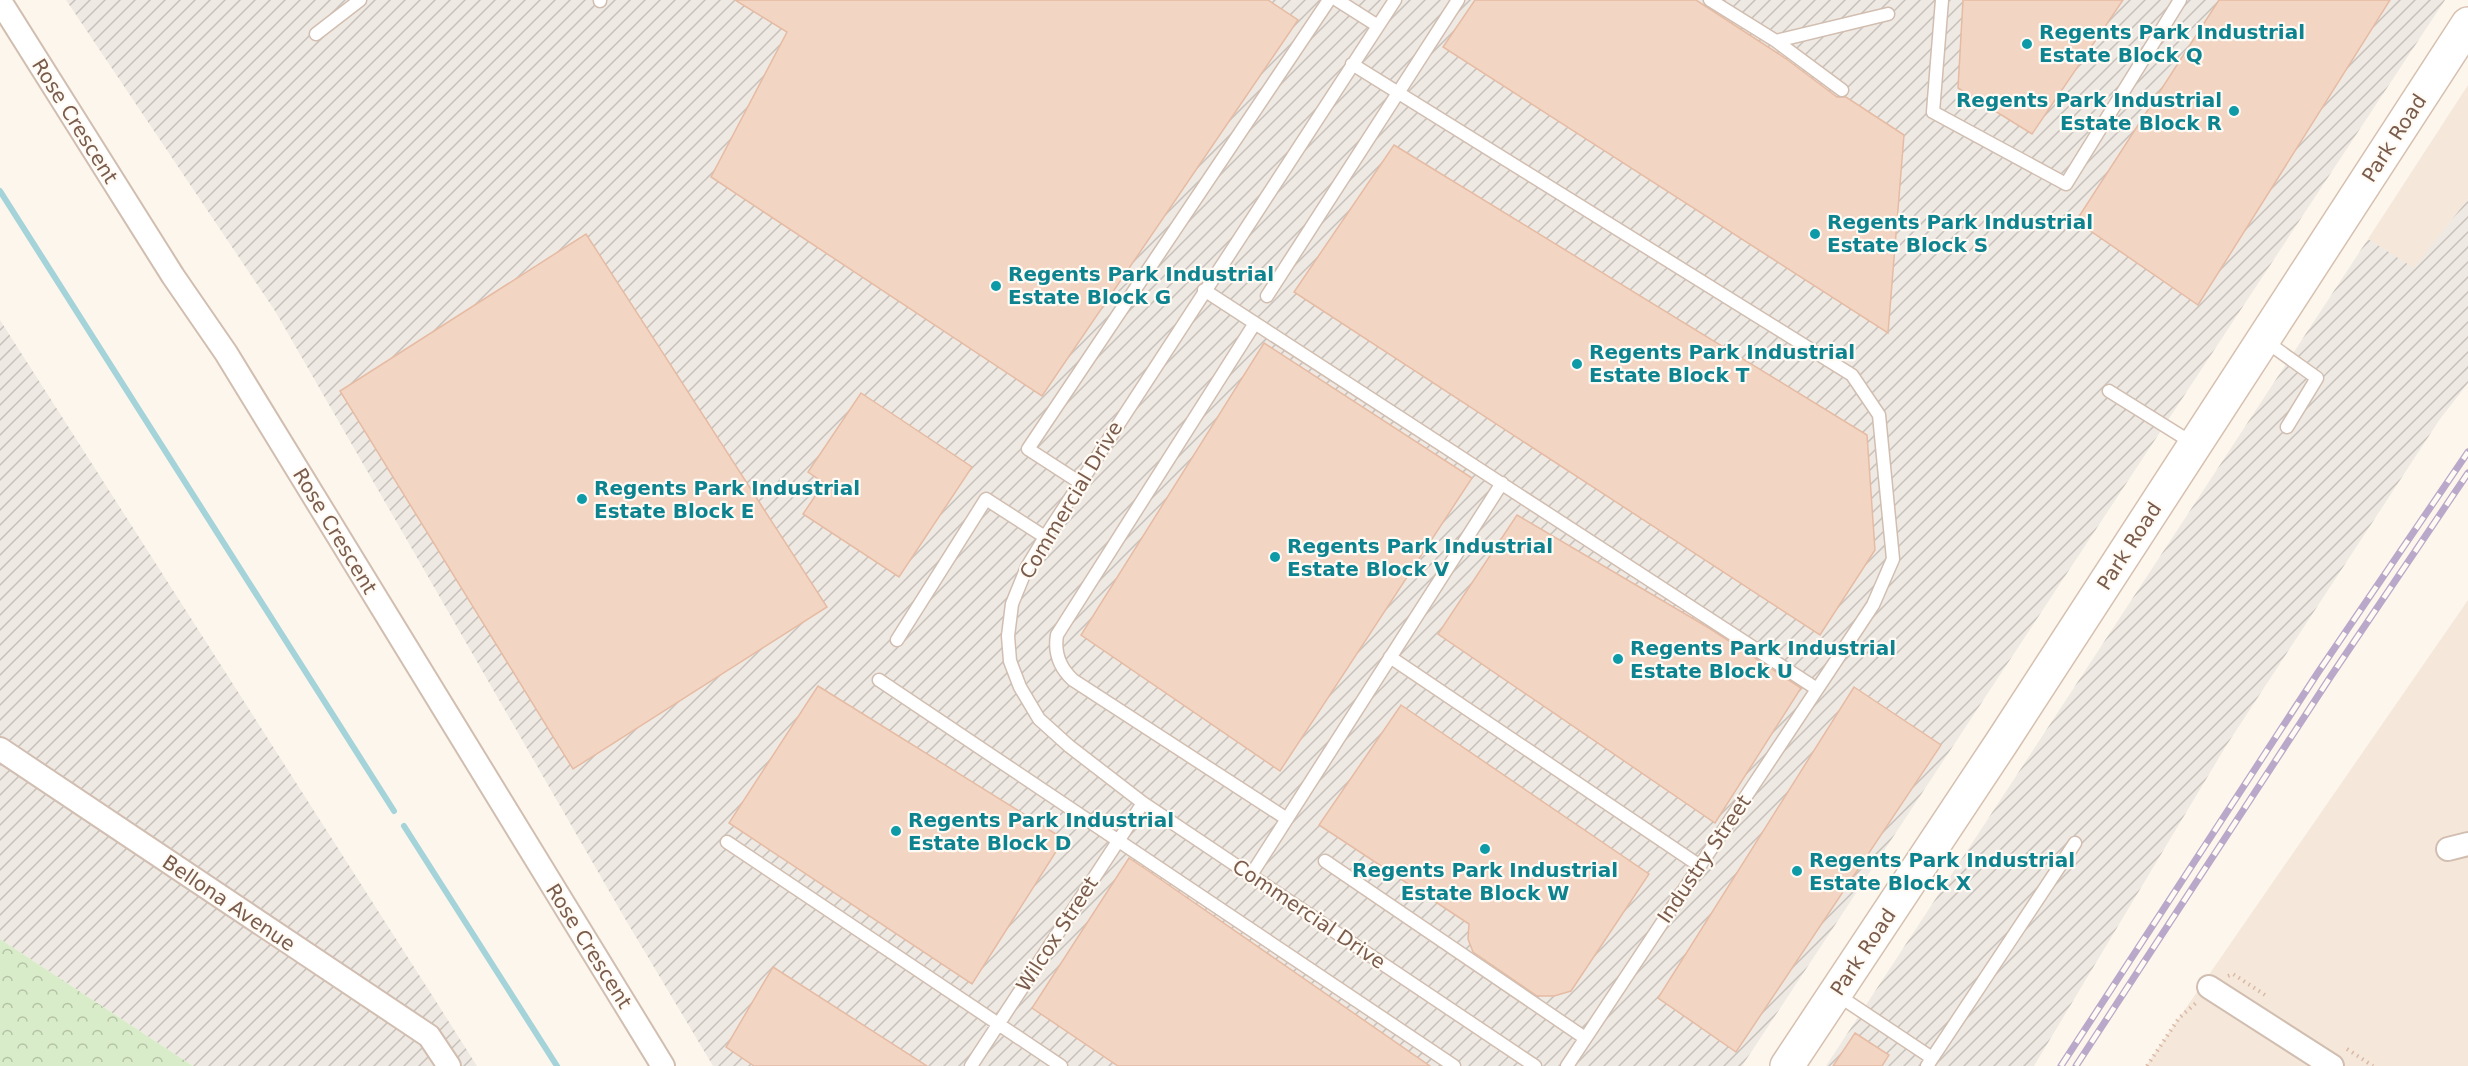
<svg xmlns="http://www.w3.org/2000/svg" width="2468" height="1066" font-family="'DejaVu Sans',sans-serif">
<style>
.residential{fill:#f5e8da}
.industrial{fill:url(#industrial-furrows)}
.park{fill:url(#park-crowns)}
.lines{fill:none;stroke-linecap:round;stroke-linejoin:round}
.stream{stroke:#a5d3da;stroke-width:6}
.building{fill:#f3d5c3;stroke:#e6bba3;stroke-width:1.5}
.lane-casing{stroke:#d1beb0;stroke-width:15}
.street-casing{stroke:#d1beb0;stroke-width:26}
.secondary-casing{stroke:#d6c0b0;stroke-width:36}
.path{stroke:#d9b8a5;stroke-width:4;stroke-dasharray:1.5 4.5;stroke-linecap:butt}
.lane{stroke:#fff;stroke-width:12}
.street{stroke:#fff;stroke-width:22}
.secondary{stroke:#fff;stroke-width:33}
.rail-casing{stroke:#b9a8c9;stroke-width:7}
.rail{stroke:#fffaf3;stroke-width:4.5;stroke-dasharray:14;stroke-linecap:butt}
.culture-dot{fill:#0f9aa8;stroke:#fffaf3;stroke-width:2}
.labels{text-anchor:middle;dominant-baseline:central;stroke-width:4.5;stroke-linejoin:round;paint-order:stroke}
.culture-label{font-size:20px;font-weight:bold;fill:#0d838f;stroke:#fffaf3;text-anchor:start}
.street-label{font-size:20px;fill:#7a5c4d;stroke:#fffaf3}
</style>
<defs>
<pattern id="industrial-furrows" width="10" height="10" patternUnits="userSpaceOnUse" patternTransform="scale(1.5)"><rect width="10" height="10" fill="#efe9e4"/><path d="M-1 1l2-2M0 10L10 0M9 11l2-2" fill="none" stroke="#c7c0bb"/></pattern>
<pattern id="park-crowns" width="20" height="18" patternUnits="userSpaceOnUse" patternTransform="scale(1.5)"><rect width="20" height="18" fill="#d8ecc9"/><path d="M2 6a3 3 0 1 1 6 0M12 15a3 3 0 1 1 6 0" fill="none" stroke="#b4c2a5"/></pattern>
</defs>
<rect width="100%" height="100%" fill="#fdf6ec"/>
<!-- residential -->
<path class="residential" d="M 2468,85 L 2468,199 L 2414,269 L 2368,239 Z
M 2468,600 L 2468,1066 L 2146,1066 L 2179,1018 Z"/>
<!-- industrial -->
<path class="industrial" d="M 66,0 L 2445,0 L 1742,1066 L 713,1066 L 624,917 L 275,311 Z
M 2468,199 L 2468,383 L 2440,419 L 2226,746 L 2034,1066 L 1826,1066 L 2368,239 L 2414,268 Z
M 0,320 L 437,1003 L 477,1066 L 193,1066 L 0,939 Z"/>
<!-- park -->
<path class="park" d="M 0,939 L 193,1066 L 0,1066 Z"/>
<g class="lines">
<!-- stream -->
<path class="stream" d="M 0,191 L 394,811
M 404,826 L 557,1066"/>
</g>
<!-- building -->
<path class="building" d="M 735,0 L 1268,0 L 1298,20 L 1042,396 L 711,177 L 787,32 Z
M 1475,0 L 1696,0 L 1785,58 L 1837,97 L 1846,97 L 1904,135 L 1888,333 L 1443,47 Z
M 1963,0 L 2123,0 L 2032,134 L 1958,88 Z
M 2219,0 L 2390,0 L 2198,305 L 2076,221 Z
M 1394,145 L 1867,435 L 1875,550 L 1820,635 L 1294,292 Z
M 586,234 L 827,607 L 573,769 L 340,391 Z
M 1264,343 L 1472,478 L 1280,771 L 1081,635 Z
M 861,393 L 972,467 L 899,577 L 803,514 L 824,483 L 808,472 Z
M 1517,515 L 1709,628 L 1801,688 L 1715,823 L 1438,634 Z
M 818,686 L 1064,839 L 972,984 L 729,823 Z
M 1854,687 L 1941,745 L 1736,1052 L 1658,998 Z
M 1401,705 L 1649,874 L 1571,991 L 1554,996 L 1537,996 L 1473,952 L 1468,939 L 1469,924 L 1319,825 Z
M 1129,858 L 1150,872 L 1430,1066 L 1118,1066 L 1032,1008 Z
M 773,967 L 927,1066 L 754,1066 L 726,1047 Z
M 1855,1033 L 1889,1055 L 1882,1066 L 1833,1066 Z"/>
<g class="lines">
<!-- lane casing -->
<g class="lane-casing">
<path id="lane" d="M 600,0 L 600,1
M 1337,0 L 1378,26
M 1395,0 L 1045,537 L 1027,567 L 1012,604 L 1008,636 L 1010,661 L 1020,687 L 1039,719 L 1069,746 L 1143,803 L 1535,1066
M 1710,0 L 1776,41 L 1842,90
M 1942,0 L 1933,112 L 2066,184 L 2180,0
M 316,34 L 360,0
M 1776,41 L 1888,14
M 1352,64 L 1852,375 L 1879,415 L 1893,559 L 1873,605 L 1567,1066
M 1204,290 L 1817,689
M 1267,296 L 1458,0
M 1255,323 L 1057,635 C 1054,653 1060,668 1073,680 L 1287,819
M 2264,340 L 2317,378 L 2287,427
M 2109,391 L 2194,444
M 1079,482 L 1028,449 L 1329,0
M 897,640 L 986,499 L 1045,537
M 1390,657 L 1700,866
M 879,680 L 1454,1066
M 727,842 L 1061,1066
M 1325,861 L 1585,1038
M 1251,875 L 1502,483
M 1836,994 L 1932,1058
M 971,1066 L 1143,803
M 1927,1066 L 2075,843"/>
</g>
<!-- street casing -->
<g class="street-casing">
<path id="street" d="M 0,1 L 173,276 L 226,353 L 663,1066
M 0,749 L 429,1036 L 449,1066
M 2448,849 L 2468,844
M 2209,987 L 2332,1066"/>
</g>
<!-- secondary casing -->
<g class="secondary-casing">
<path id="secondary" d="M 1787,1066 L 2002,742 L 2468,24"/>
</g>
<!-- path -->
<path class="path" d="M 2228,976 L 2233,974 L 2265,995
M 2347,1049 L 2373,1066
M 2147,1066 L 2179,1018 L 2196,1003"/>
<!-- lane -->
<use href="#lane" class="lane"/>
<!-- street -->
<use href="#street" class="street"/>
<!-- secondary -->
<use href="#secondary" class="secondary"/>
<!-- rail casing -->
<g class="rail-casing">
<path id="rail" d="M 2061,1066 L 2319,671 L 2468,452
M 2076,1066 L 2331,676 L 2468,473"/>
</g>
<!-- rail -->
<use href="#rail" class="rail"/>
</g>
<!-- markers -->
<g class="culture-dot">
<circle cx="2027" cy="44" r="6"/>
<circle cx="2234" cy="111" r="6"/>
<circle cx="1815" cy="234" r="6"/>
<circle cx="996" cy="286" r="6"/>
<circle cx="1577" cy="364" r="6"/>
<circle cx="582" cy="499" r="6"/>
<circle cx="1275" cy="557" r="6"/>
<circle cx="1618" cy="659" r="6"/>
<circle cx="896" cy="831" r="6"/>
<circle cx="1485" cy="849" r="6"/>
<circle cx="1797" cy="871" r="6"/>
</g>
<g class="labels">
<!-- culture labels -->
<g class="culture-label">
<text x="2039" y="32">Regents Park Industrial<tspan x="2039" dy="23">Estate Block Q</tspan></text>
<text x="2222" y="100" text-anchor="end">Regents Park Industrial<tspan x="2222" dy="23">Estate Block R</tspan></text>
<text x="1827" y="222">Regents Park Industrial<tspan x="1827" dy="23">Estate Block S</tspan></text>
<text x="1008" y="274">Regents Park Industrial<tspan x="1008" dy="23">Estate Block G</tspan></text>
<text x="1589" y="352">Regents Park Industrial<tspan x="1589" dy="23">Estate Block T</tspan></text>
<text x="594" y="488">Regents Park Industrial<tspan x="594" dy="23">Estate Block E</tspan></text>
<text x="1287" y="546">Regents Park Industrial<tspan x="1287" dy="23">Estate Block V</tspan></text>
<text x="1630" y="648">Regents Park Industrial<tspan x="1630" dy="23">Estate Block U</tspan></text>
<text x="908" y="820">Regents Park Industrial<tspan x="908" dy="23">Estate Block D</tspan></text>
<text x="1809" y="860">Regents Park Industrial<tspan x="1809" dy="23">Estate Block X</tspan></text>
<text x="1485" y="870" text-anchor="middle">Regents Park Industrial<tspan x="1485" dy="23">Estate Block W</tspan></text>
</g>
<!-- street labels -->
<g class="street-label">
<text transform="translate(75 121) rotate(58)">Rose Crescent</text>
<text transform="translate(2394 138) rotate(-57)">Park Road</text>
<text transform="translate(1071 500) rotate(-59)">Commercial Drive</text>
<text transform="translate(335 531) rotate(59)">Rose Crescent</text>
<text transform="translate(2129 546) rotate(-57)">Park Road</text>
<text transform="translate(1704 859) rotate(-56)">Industry Street</text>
<text transform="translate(229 903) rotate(34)">Bellona Avenue</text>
<text transform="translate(1309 914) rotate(34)">Commercial Drive</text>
<text transform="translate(1057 934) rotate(-57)">Wilcox Street</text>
<text transform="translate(589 946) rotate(58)">Rose Crescent</text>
<text transform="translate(1863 952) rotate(-56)">Park Road</text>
</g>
</g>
</svg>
